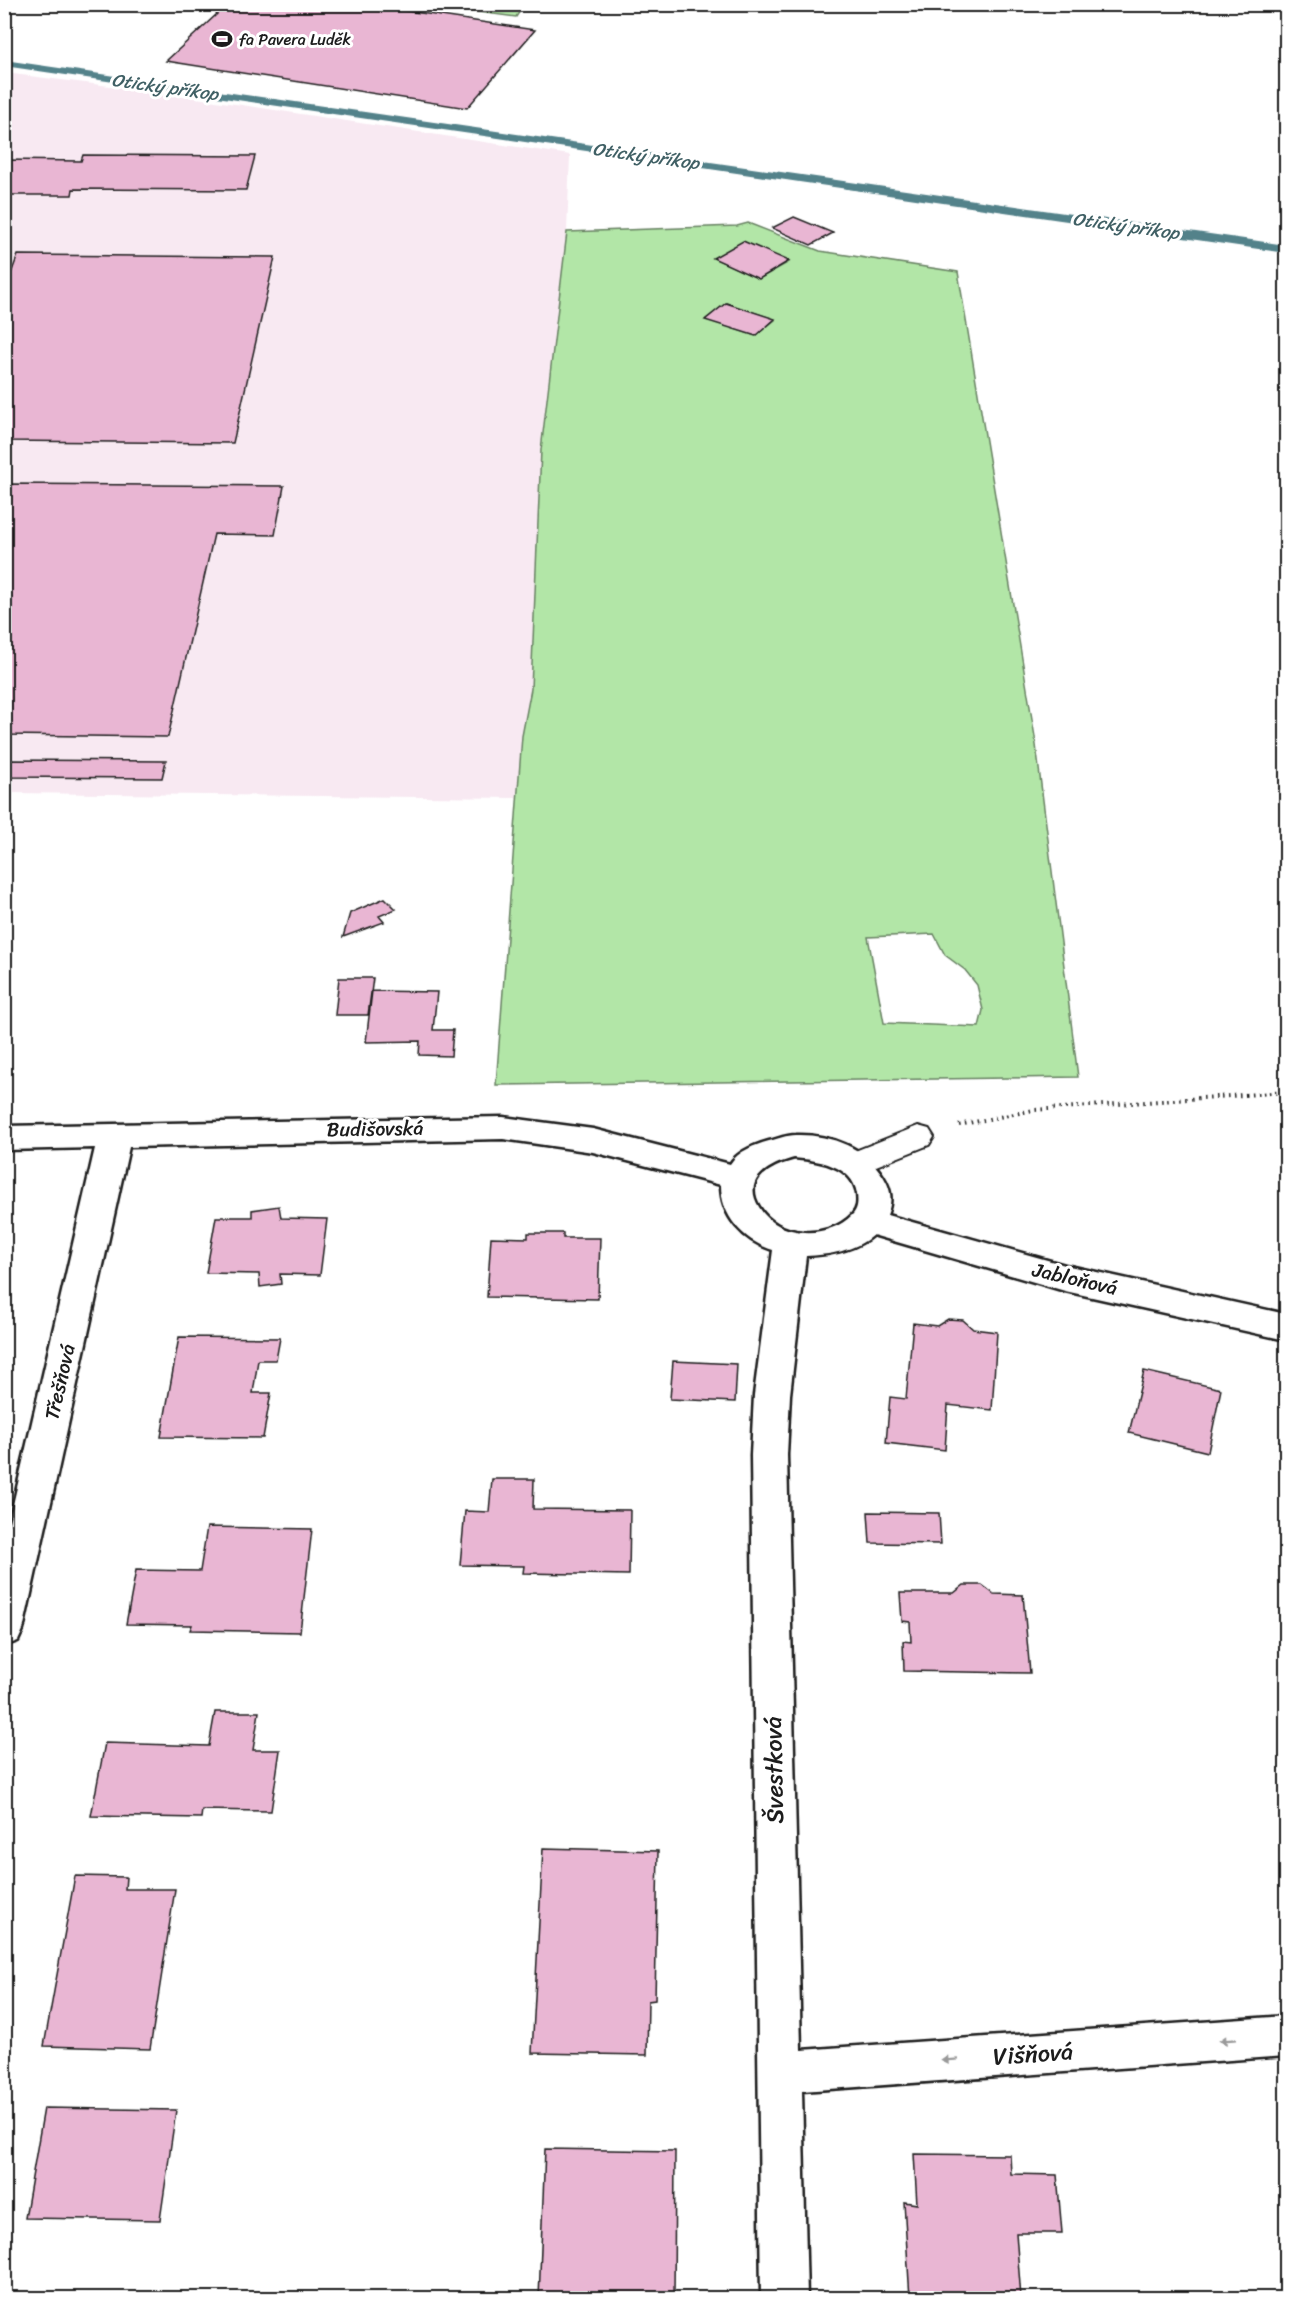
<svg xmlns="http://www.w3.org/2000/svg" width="1291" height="2303" font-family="Sriracha,sans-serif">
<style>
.built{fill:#f8e9f2}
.green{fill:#b2e6a7;stroke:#678162;stroke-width:1.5;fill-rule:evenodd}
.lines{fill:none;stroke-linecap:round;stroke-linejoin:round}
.stream{fill:#53828a;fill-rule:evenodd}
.building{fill:#e9b6d3;stroke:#1c1c1c;stroke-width:1.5}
.service-casing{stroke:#1c1c1c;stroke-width:4}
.minor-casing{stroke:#1c1c1c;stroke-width:5}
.path{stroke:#1c1c1c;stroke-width:4;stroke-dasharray:1.5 4.5;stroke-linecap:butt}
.service{fill:#fff;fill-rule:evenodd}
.minor{fill:#fff;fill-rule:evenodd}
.oneway{fill:#999}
.labels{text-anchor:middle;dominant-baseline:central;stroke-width:6;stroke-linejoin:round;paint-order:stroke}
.far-poi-label{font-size:16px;fill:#1c1c1c;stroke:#fff;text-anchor:start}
.far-water-label{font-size:18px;font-style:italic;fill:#406065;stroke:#fff}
.street-label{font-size:20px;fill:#1c1c1c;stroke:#fff}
.near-street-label{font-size:24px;fill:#1c1c1c;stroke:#fff}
</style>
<rect width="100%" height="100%" fill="#fff"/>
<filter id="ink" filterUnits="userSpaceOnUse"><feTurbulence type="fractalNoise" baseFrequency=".0167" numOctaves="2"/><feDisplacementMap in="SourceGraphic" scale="12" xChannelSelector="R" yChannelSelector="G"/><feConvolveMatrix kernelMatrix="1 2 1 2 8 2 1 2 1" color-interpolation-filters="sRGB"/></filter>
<g filter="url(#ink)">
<!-- built -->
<path class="built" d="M 5,73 L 150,91 L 570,155 L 567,232 L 541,450 L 531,689 L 522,736 L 517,798 L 5,793 Z"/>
<!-- green -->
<path class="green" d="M 425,5 L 524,4 L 524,5 L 516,17 Z
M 748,223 L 820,251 L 958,272 L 1035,737 L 1078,1077 L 496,1085 L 522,736 L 531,689 L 541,450 L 567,232 L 737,226 ZM 714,258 L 788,261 L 789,262 L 759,279 ZM 726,303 L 774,319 L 775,320 L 755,336 L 706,319 ZM 934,934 L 945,955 L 965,970 L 977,985 L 983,1010 L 979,1027 L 884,1023 L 868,937 Z"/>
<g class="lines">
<!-- stream -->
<path class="stream" d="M 4,60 L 1286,245 L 1286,253 L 4,66 Z"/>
</g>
<!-- building -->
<path class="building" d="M 228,4 L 360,4 L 535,30 L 467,108 L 166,61 Z
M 83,155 L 255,156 L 246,190 L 73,189 L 72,195 L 4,195 L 4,160 L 81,161 Z
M 794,217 L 833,233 L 811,245 L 772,228 Z
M 743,241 L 789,261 L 759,279 L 713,258 Z
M 18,255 L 275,257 L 233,443 L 4,441 L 4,292 Z
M 726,303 L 775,319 L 756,336 L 705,320 Z
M 4,484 L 284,486 L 275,535 L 214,534 L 168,737 L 4,735 Z
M 4,760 L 166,761 L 162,778 L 4,777 Z
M 385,898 L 396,909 L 379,916 L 384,922 L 343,937 L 350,913 Z
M 339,978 L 373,978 L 368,1015 L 335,1015 Z
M 372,991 L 437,992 L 433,1030 L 453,1030 L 451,1056 L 419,1055 L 420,1041 L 366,1042 Z
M 279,1206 L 281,1218 L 327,1219 L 320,1275 L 280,1274 L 281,1284 L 260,1287 L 259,1274 L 206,1273 L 216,1217 L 252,1217 L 252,1210 Z
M 528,1233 L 563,1233 L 563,1238 L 600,1238 L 598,1299 L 487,1297 L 491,1237 L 528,1238 Z
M 948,1319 L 963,1320 L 973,1329 L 997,1332 L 992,1410 L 948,1405 L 945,1450 L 886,1443 L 890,1397 L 906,1399 L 913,1323 L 937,1326 Z
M 179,1337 L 280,1338 L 276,1360 L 258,1360 L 253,1393 L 271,1393 L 263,1438 L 161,1437 Z
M 673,1361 L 737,1364 L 735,1402 L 670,1399 Z
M 1144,1371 L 1221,1389 L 1208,1452 L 1129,1433 Z
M 492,1479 L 534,1479 L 533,1509 L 630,1510 L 629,1575 L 523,1573 L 524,1566 L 460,1565 L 465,1511 L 489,1512 Z
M 868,1512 L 939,1513 L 941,1544 L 870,1543 Z
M 207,1527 L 312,1529 L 300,1632 L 190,1630 L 192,1625 L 126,1624 L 136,1570 L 200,1571 Z
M 964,1585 L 982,1585 L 994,1594 L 1023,1595 L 1030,1673 L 904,1671 L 903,1641 L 911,1642 L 910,1622 L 902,1621 L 900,1593 L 954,1593 Z
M 215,1712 L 259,1712 L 253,1750 L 280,1750 L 271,1811 L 202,1810 L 201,1818 L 91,1816 L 105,1743 L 209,1746 Z
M 543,1848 L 658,1851 L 655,2000 L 648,2001 L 647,2055 L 532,2053 Z
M 75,1876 L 126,1877 L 125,1889 L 175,1889 L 150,2049 L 44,2046 Z
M 44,2108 L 176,2110 L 160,2220 L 25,2218 Z
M 545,2149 L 675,2151 L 674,2298 L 539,2298 Z
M 914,2154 L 1010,2155 L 1011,2174 L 1057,2175 L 1062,2233 L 1016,2233 L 1021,2298 L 910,2298 L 904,2202 L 917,2204 Z"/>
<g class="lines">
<!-- service casing -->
<g class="service-casing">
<path id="service" d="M 918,1126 L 929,1129 L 934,1137 L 929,1145 L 856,1174 L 845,1171 L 840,1163 L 845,1155 Z"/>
</g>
<!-- minor casing -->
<g class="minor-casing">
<path id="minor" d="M 503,1117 L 593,1129 L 730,1164 C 738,1151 755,1145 769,1141 C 777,1139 787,1135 796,1135 C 829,1134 865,1147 883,1176 C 891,1189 893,1200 887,1215 L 1065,1265 L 1286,1314 L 1286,1340 L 1065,1291 L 873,1235 C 855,1251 829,1255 806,1256 L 790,1395 L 787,1455 L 801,2050 L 1286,2016 L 1286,2056 L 802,2091 L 807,2298 L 761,2298 L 751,1455 L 754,1395 L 773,1250 C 744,1241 721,1217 721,1185 L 593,1152 L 503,1139 L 129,1147 L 23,1630 L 18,1641 L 4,1646 L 4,1544 L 95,1148 L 4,1150 L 4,1126 ZM 794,1158 C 817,1160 853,1165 857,1194 C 858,1202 858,1209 852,1215 C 828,1240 777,1238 759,1207 C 741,1178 771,1164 794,1158 Z"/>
</g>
<!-- path -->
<path class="path" d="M 959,1125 L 1034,1110 L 1286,1092"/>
<!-- service -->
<use href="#service" class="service"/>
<!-- minor -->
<use href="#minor" class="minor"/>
</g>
<!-- one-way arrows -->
<defs><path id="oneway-solid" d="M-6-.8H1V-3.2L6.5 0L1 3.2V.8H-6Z" transform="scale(1.5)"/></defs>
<g class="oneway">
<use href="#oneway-solid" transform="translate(1228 2040) rotate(176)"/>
<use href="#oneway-solid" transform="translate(950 2060) rotate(176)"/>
</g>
</g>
<!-- icons -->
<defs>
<g id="stadium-bare" transform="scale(1.62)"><path d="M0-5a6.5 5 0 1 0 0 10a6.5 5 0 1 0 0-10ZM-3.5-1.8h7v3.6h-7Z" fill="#1c1c1c" stroke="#fff" stroke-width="2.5" paint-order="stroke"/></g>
</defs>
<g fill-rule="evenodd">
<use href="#stadium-bare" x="222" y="39"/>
</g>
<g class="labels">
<!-- far-poi labels -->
<g class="far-poi-label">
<text x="239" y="39">fa Pavera Luděk</text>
</g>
<!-- far-water labels -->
<g class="far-water-label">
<text transform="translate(165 87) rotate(8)">Otický příkop</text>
<text transform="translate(646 156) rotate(8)">Otický příkop</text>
<text transform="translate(1126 226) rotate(8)">Otický příkop</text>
</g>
<!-- street labels -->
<g class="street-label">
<text transform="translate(375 1129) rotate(-1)">Budišovská</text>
<text transform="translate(1075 1279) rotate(13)">Jabloňová</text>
<text transform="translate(60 1382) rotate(-77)">Třešňová</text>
</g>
<!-- near-street labels -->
<g class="near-street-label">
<text transform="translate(774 1770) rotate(-91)">Švestková</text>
<text transform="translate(1033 2054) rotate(-4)">Višňová</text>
</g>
</g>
<!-- margin -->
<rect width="1291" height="2303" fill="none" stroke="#fff" stroke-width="24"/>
<rect x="12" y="12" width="1267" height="2279" fill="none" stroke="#1c1c1c" stroke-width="2" filter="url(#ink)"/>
</svg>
